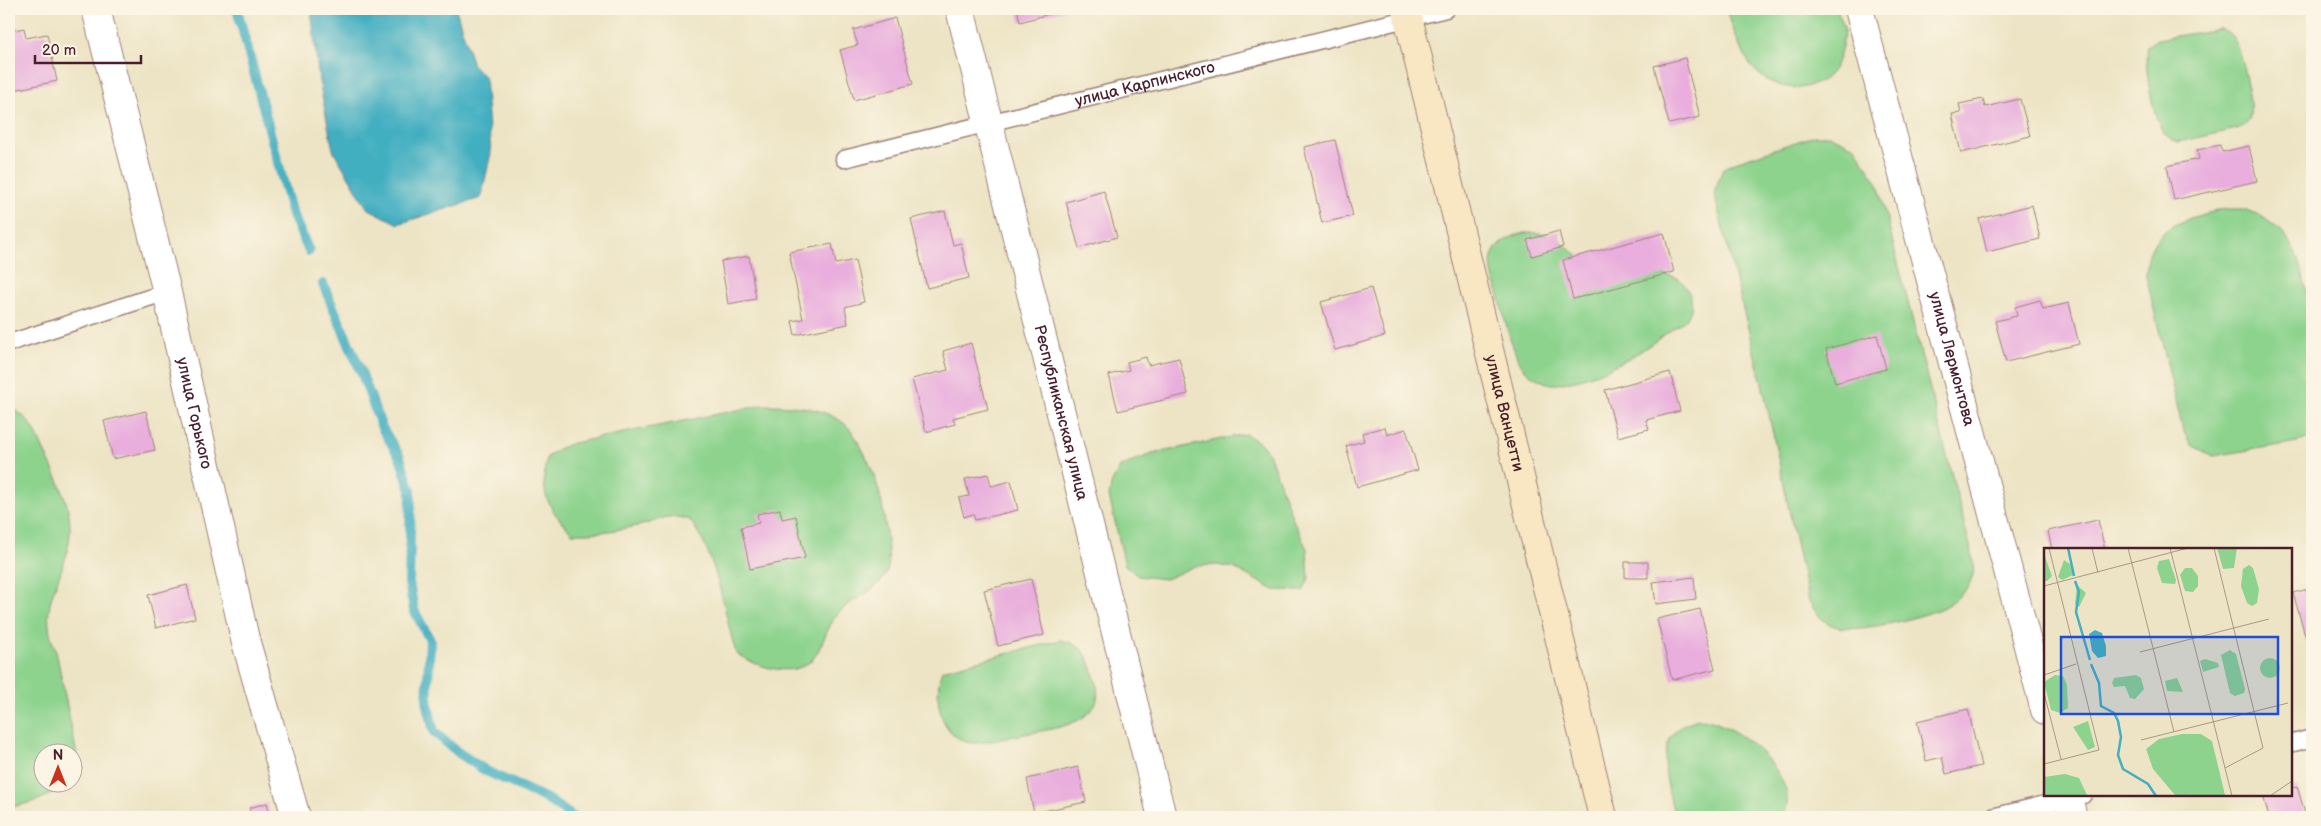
<svg xmlns="http://www.w3.org/2000/svg" width="2321" height="826" font-family="'Balsamiq Sans',sans-serif">
<style>
.green{fill:#8dd38e;stroke:#6c795c}
.water{fill:#43afc1;stroke:#466776}
.lines{fill:none;stroke-linecap:round;stroke-linejoin:round}
.stream{stroke:#43afc1;stroke-width:10}
.building{fill:#e9aedd}
.lane-casing{stroke:#9c8278;stroke-width:19}
.street-casing{stroke:#9c8278;stroke-width:30}
.secondary-casing{stroke:#9c8278;stroke-width:30}
.lane{stroke:#fff;stroke-width:16}
.street{stroke:#fff;stroke-width:28}
.secondary{stroke:#f9e7c3;stroke-width:28}
.labels{text-anchor:middle;dominant-baseline:central;stroke-width:4;stroke-linejoin:round;paint-order:stroke}
.street-label{font-size:16px;fill:#4a1f2b;stroke:#fcf5e5}
.inset-river{fill:none;stroke:#43afc1;stroke-width:2.5}
.inset-road{fill:none;stroke:#ac9587;stroke-width:1}
.view{fill:#1d4ed8;fill-opacity:0.15;stroke:#1d4ed8;stroke-width:2.5}
.inset-edge{fill:none;stroke:#4a1f2b;stroke-width:2.5}
</style>
<rect width="100%" height="100%" fill="#fcf5e5"/>
<filter id="ink" filterUnits="userSpaceOnUse"><feTurbulence type="fractalNoise" baseFrequency=".02" numOctaves="2"/><feDisplacementMap in="SourceGraphic" scale="10" xChannelSelector="R" yChannelSelector="G"/><feConvolveMatrix kernelMatrix="1 2 1 2 8 2 1 2 1" color-interpolation-filters="sRGB"/></filter>
<filter id="wash" filterUnits="userSpaceOnUse"><feTurbulence type="fractalNoise" baseFrequency=".0096" numOctaves="4" result="noise"/><feDisplacementMap in="SourceGraphic" scale="20" xChannelSelector="R" yChannelSelector="G"/><feGaussianBlur stdDeviation="1.12" result="paint"/><feColorMatrix in="noise" values="0 0 0 0 0 0 0 0 0 0 0 0 0 0 0 0 0 1.4 0 .05"/><feComposite in="paint" operator="in"/></filter>
<g filter="url(#wash)">
<rect width="100%" height="100%" fill="#ede4c5"/>
<!-- green -->
<path class="green" d="M 1725,9 L 1837,9 C 1839,16 1844,24 1844,31 C 1843,46 1839,67 1827,77 C 1806,95 1770,89 1753,68 C 1740,52 1733,28 1725,9 Z
M 2220,29 C 2225,31 2229,32 2233,37 C 2240,50 2255,107 2249,120 C 2247,125 2242,127 2237,129 L 2178,142 C 2171,139 2166,136 2162,130 C 2153,117 2143,61 2147,46 L 2157,39 Z
M 1829,135 L 1855,147 L 1878,184 L 1964,523 C 1967,536 1976,563 1973,575 C 1969,590 1954,602 1942,608 C 1919,618 1861,633 1837,627 C 1822,623 1815,612 1808,599 L 1765,396 L 1714,193 L 1723,169 L 1735,162 L 1814,136 Z
M 2226,209 L 2244,209 L 2261,216 L 2283,232 L 2299,258 L 2312,314 L 2312,434 L 2305,440 L 2292,443 L 2213,456 L 2191,445 L 2183,430 L 2146,276 C 2146,226 2185,218 2226,209 Z
M 1523,233 L 1540,233 L 1554,236 L 1578,256 L 1678,278 C 1689,288 1697,304 1687,318 C 1683,323 1676,326 1671,330 C 1640,353 1605,375 1566,382 C 1562,383 1556,385 1551,384 C 1545,383 1533,377 1527,372 C 1512,360 1502,304 1495,283 C 1485,255 1495,241 1523,233 Z
M 763,405 C 790,405 824,406 846,425 C 852,430 857,440 861,447 C 878,477 884,507 887,541 C 888,550 890,562 887,571 C 879,593 849,598 836,616 C 827,628 823,644 815,656 C 798,681 755,667 736,653 C 722,606 719,561 690,520 C 666,513 664,519 642,525 C 619,530 595,534 572,533 C 547,507 539,493 547,457 L 560,448 L 573,443 Z
M 9,407 C 33,418 36,434 47,457 C 59,482 71,504 70,533 C 67,580 34,601 56,651 L 78,760 L 73,777 L 72,754 L 42,754 L 42,784 L 70,785 L 36,801 L 9,808 Z
M 1245,434 L 1259,442 L 1269,453 L 1294,522 L 1307,549 L 1309,578 L 1303,591 L 1274,590 L 1234,568 L 1217,565 L 1195,566 L 1166,579 L 1138,576 L 1125,565 L 1112,509 L 1109,495 L 1112,482 L 1120,467 L 1152,454 Z
M 1061,640 C 1082,646 1086,650 1093,672 C 1097,684 1101,698 1093,708 C 1079,727 1048,729 1026,734 C 1013,736 978,746 966,742 C 937,731 934,695 942,670 Z
M 1700,719 C 1735,721 1805,778 1783,817 L 1675,817 C 1666,782 1650,728 1700,719 Z"/>
<!-- water -->
<path class="water" d="M 311,9 L 456,9 L 473,65 L 485,77 L 491,153 L 481,198 L 398,224 L 367,208 L 333,150 L 319,81 Z"/>
<g class="lines">
<!-- stream -->
<path class="stream" d="M 237,9 L 291,211 L 309,251
M 323,284 L 362,374 L 382,428 L 400,457 L 411,491 L 409,583 L 414,610 L 430,640 L 427,701 L 434,732 L 459,753 L 486,771 L 545,798 L 573,817"/>
</g>
<g id="blocks">
<!-- building -->
<path class="building" d="M 1017,9 L 1068,9 L 1020,22 Z
M 895,18 L 913,84 L 854,100 L 840,50 L 858,45 L 853,30 Z
M 24,28 L 26,38 L 47,34 L 57,81 L 9,91 L 9,31 Z
M 1685,58 L 1700,117 L 1669,124 L 1654,66 Z
M 1983,99 L 1985,107 L 2020,99 L 2030,136 L 1961,153 L 1952,114 L 1961,113 L 1959,104 Z
M 1335,140 L 1353,216 L 1322,223 L 1304,147 Z
M 2220,145 L 2222,152 L 2249,146 L 2257,181 L 2174,200 L 2167,166 L 2199,159 L 2197,150 Z
M 1104,191 L 1117,237 L 1079,248 L 1066,202 Z
M 2032,205 L 2040,239 L 1987,252 L 1979,219 Z
M 945,211 L 953,245 L 961,243 L 969,278 L 927,288 L 911,219 Z
M 1559,231 L 1563,247 L 1532,256 L 1527,240 Z
M 1664,233 L 1674,272 L 1573,299 L 1563,260 Z
M 832,244 L 836,264 L 855,260 L 864,302 L 845,307 L 848,324 L 795,335 L 792,321 L 803,319 L 789,252 Z
M 749,256 L 756,299 L 728,304 L 721,261 Z
M 1371,288 L 1385,336 L 1335,350 L 1321,302 Z
M 2040,300 L 2043,309 L 2069,303 L 2079,344 L 2006,362 L 1995,321 L 2017,316 L 2015,307 Z
M 1877,335 L 1886,369 L 1835,383 L 1826,349 Z
M 971,343 L 988,409 L 953,418 L 955,424 L 926,432 L 912,379 L 948,370 L 943,351 Z
M 1146,357 L 1148,365 L 1179,358 L 1188,394 L 1118,411 L 1109,375 L 1129,370 L 1127,362 Z
M 1670,372 L 1680,411 L 1646,420 L 1649,429 L 1618,437 L 1605,390 Z
M 146,411 L 155,450 L 113,459 L 104,421 Z
M 1385,427 L 1387,435 L 1406,429 L 1418,470 L 1357,487 L 1346,446 L 1364,441 L 1362,433 Z
M 988,474 L 991,486 L 1011,481 L 1018,510 L 975,520 L 973,514 L 964,517 L 959,498 L 969,496 L 965,479 Z
M 780,509 L 782,519 L 796,516 L 805,558 L 750,569 L 741,527 L 759,523 L 757,514 Z
M 2098,520 L 2105,550 L 2052,550 L 2048,531 Z
M 1625,562 L 1648,562 L 1648,578 L 1625,578 Z
M 1694,577 L 1696,599 L 1656,604 L 1653,582 Z
M 1031,579 L 1044,635 L 998,646 L 984,590 Z
M 187,585 L 195,618 L 156,628 L 148,595 Z
M 2312,588 L 2312,659 L 2293,593 Z
M 1700,609 L 1715,669 L 1672,680 L 1657,619 Z
M 1968,709 L 1981,766 L 1946,774 L 1942,757 L 1926,761 L 1917,721 Z
M 1078,767 L 1086,802 L 1034,813 L 1027,779 Z
M 2297,786 L 2306,817 L 2269,817 L 2263,795 L 2290,795 L 2290,788 Z
M 267,803 L 271,817 L 252,817 L 249,808 Z"/>
</g>
</g>
<g filter="url(#ink)">
<use href="#blocks" fill-opacity="0" stroke="#9c8278" stroke-width="1"/>
<g class="lines">
<!-- lane casing -->
<g class="lane-casing">
<g id="lane">
<path id="s1" d="M 844,159 L 1446,9"/>
<path d="M 9,343 L 167,292"/>
<path d="M 2290,744 L 2312,738"/>
<path d="M 1992,817 L 2083,795"/>
</g>
</g>
<!-- street casing -->
<g class="street-casing">
<g id="street">
<path id="s2" d="M 96,9 L 167,292 L 245,639 L 296,817"/>
<path id="s3" d="M 960,9 L 1162,817"/>
<path id="s4" d="M 1859,9 L 2045,710"/>
<path d="M 2067,795 L 2073,817"/>
</g>
</g>
<!-- secondary casing -->
<g class="secondary-casing">
<g id="secondary">
<path id="s5" d="M 1406,9 L 1603,817"/>
</g>
</g>
<!-- lane -->
<use href="#lane" class="lane"/>
<!-- street -->
<use href="#street" class="street"/>
<!-- secondary -->
<use href="#secondary" class="secondary"/>
</g>
</g>
<g class="labels">
<!-- street labels -->
<g class="street-label">
<text stroke="none"><textPath href="#s1" startOffset="310">улица Карпинского</textPath></text>
<text stroke="none"><textPath href="#s4" startOffset="362">улица Лермонтова</textPath></text>
<text stroke="none"><textPath href="#s3" startOffset="416">Республиканская улица</textPath></text>
<text stroke="none"><textPath href="#s5" startOffset="416">улица Ванцетти</textPath></text>
<text stroke="none"><textPath href="#s2" startOffset="416">улица Горького</textPath></text>
</g>
</g>
<!-- overview -->
<g transform="translate(2044 548)">
<rect width="248" height="248" fill="#ede4c5"/>
<path d="M 173,0 L 193,0 L 190,20 L 179,21 ZM 0,6 L 8,28 L 3,33 L 0,33 ZM 125,11 L 132,32 L 131,36 L 118,35 L 113,20 L 115,13 ZM 20,12 L 26,16 L 29,27 L 18,32 L 14,29 ZM 205,17 L 209,20 L 215,41 L 213,55 L 208,58 L 203,55 L 197,38 L 199,21 ZM 141,20 L 148,20 L 154,28 L 154,38 L 149,44 L 141,43 L 136,27 ZM 33,37 L 42,45 L 35,59 L 31,56 ZM 186,102 L 192,106 L 201,141 L 200,145 L 191,148 L 186,145 L 177,107 ZM216 120a10 10 0 1 1 20 0a10 10 0 1 1-20 0ZM 161,111 L 174,115 L 175,119 L 159,124 L 156,113 ZM 11,127 L 19,128 L 23,137 L 24,160 L 16,165 L 7,162 L 0,134 ZM 92,127 L 97,130 L 100,141 L 91,151 L 86,150 L 81,138 L 70,139 L 68,135 L 70,130 ZM 133,130 L 139,144 L 123,143 L 121,133 ZM 44,173 L 51,199 L 44,202 L 29,179 ZM 138,186 L 157,186 L 168,193 L 181,247 L 131,247 L 109,221 L 102,201 L 115,191 ZM 21,226 L 35,230 L 43,247 L 0,247 L 0,229 Z" fill="#8dd38e"/>
<path d="M 51,82 L 58,85 L 62,98 L 62,108 L 54,110 L 48,103 L 45,86 Z" fill="#43afc1"/>
<path class="inset-river" d="M 24,0 L 30,28M 31,33 L 35,44 L 32,64 L 46,112M 47,116 L 55,135 L 57,158 L 70,165 L 74,173 L 77,189 L 74,207 L 79,221 L 104,236 L 112,248"/>
<path class="inset-road" d="M 48,0 L 54,25M 84,0 L 130,184M 126,0 L 188,248M 170,0 L 219,200 L 181,220M 0,38 L 144,0M 96,104 L 225,71M 0,127 L 32,116M 0,145 L 17,211M 97,192 L 244,155M 0,216 L 55,202 L 5,0M 226,248 L 248,233"/>
<path class="view" d="M 17,89 L 234,89 L 234,166 L 17,166 Z"/>
<rect width="248" height="248" class="inset-edge"/>
</g>
<!-- margin -->
<rect width="2321" height="826" fill="none" stroke="#fcf5e5" stroke-width="30"/>
<!-- north arrow -->
<g transform="translate(58 768)"><circle r="24" fill="#fcf5e5" stroke="#b59f9b"/>
<path d="M0-4L9 19L0 12L-9 19Z" fill="#c8321e"/>
<text y="-8" font-size="14" font-weight="bold" text-anchor="middle" fill="#4a1f2b">N</text>
</g>
<!-- scale -->
<path d="M35 55v8h106v-8" fill="none" stroke="#4a1f2b" stroke-width="2.5"/>
<text x="42" y="55" font-size="15" fill="#4a1f2b" stroke="#fcf5e5" stroke-width="4" paint-order="stroke">20 m</text>
</svg>
